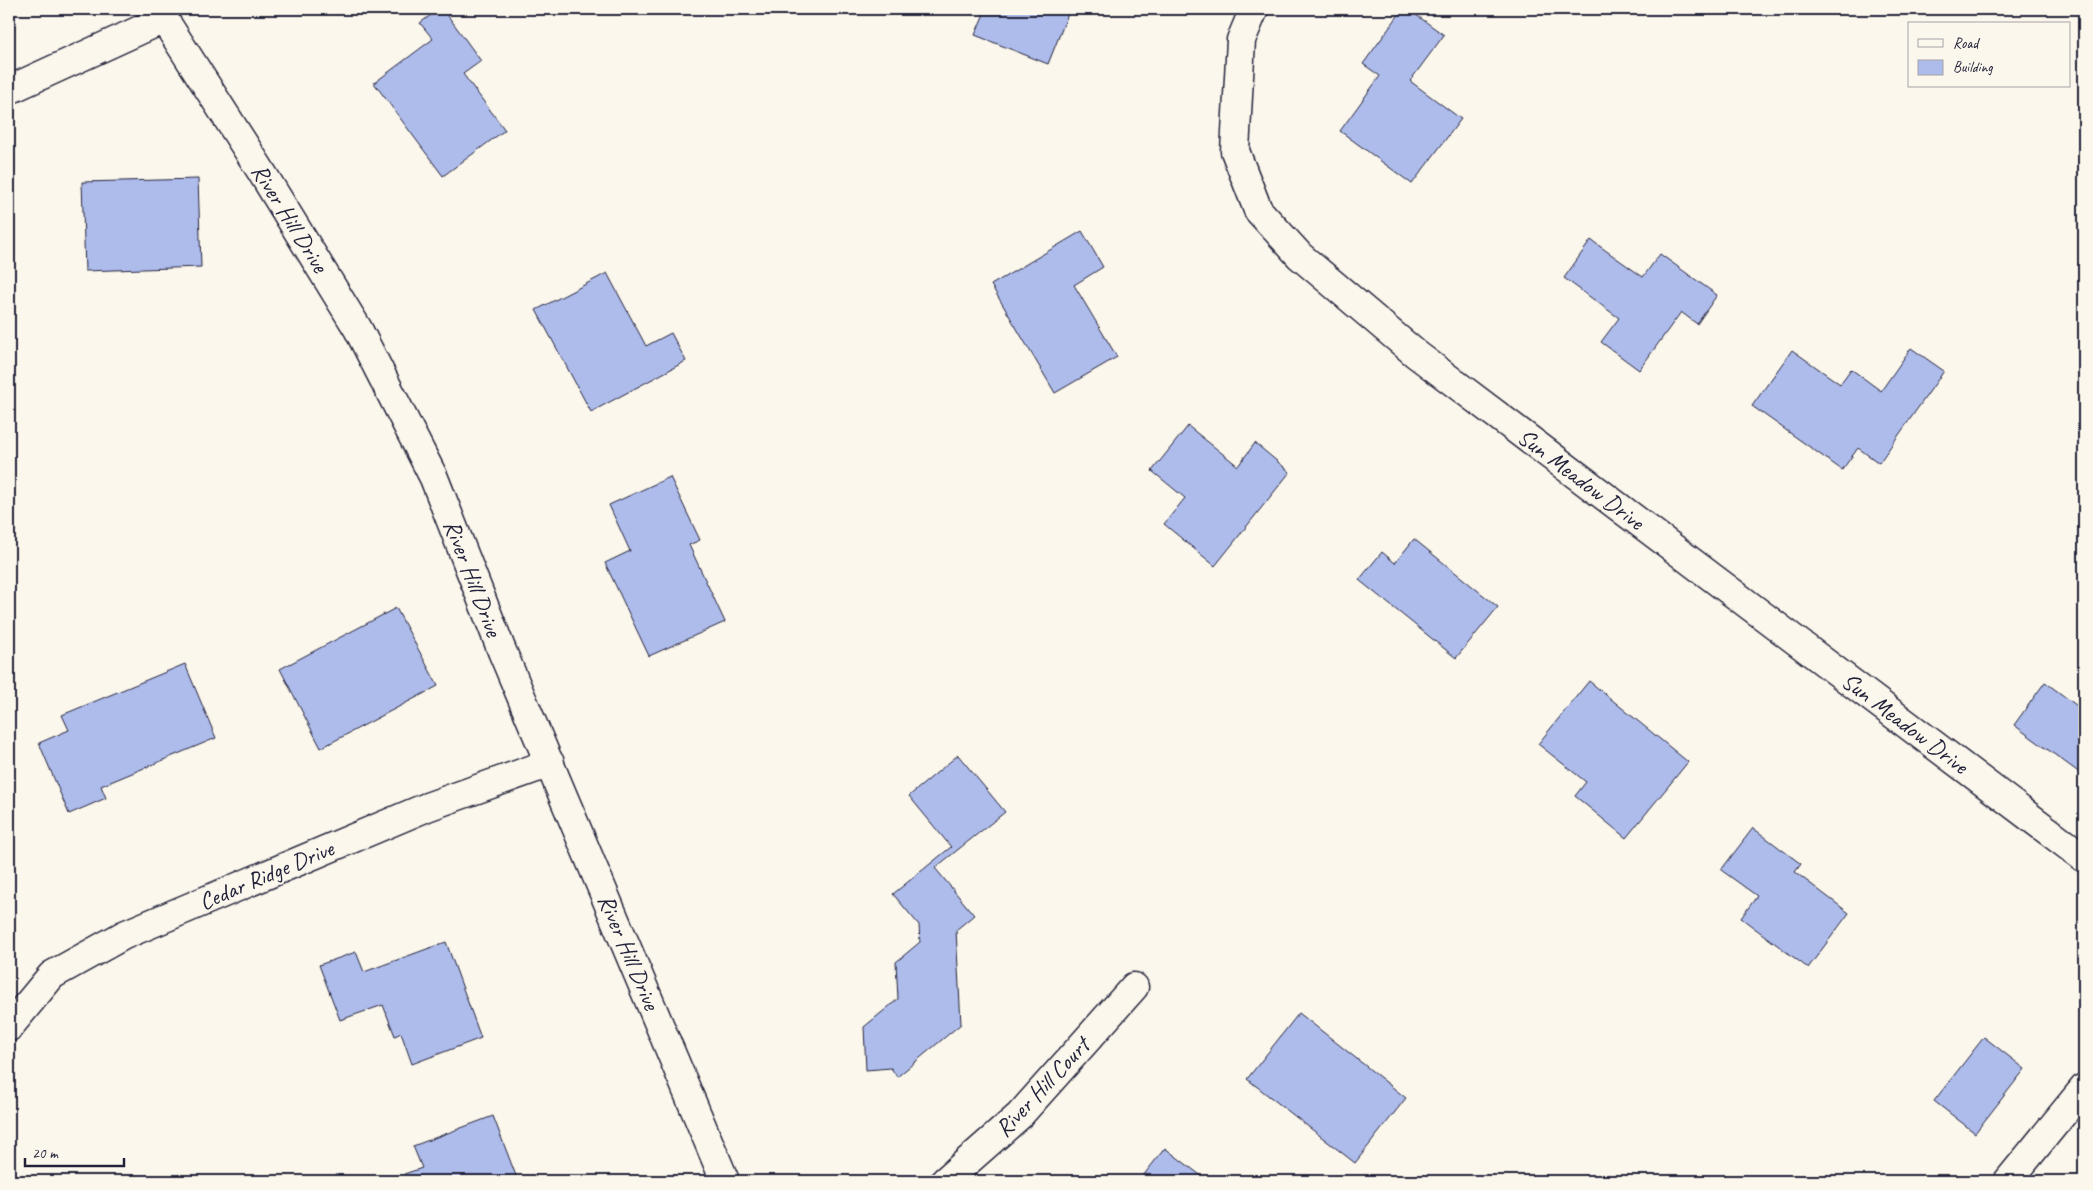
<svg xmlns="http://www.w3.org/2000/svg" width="2093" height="1190" font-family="Caveat,sans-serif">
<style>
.building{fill:#aebcec;stroke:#22223b}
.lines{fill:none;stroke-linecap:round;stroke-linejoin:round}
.minor-casing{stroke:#22223b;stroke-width:31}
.tertiary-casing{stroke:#22223b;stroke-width:31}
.minor{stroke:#fbf7ec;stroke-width:28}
.tertiary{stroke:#fbf7ec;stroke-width:28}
.labels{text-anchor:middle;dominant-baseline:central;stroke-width:4;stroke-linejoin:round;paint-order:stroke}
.street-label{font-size:24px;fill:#22223b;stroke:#fbf7ec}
</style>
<rect width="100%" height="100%" fill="#fbf7ec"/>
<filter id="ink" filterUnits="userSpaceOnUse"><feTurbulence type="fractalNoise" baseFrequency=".02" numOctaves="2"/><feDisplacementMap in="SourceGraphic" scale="10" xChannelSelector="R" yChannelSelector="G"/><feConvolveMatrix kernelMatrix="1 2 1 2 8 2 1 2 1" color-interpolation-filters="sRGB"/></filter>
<g filter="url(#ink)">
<!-- building -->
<path class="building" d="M 439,9 L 443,9 L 481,61 L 463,74 L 505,130 L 443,176 L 374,83 L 433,39 L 420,23 Z
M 986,9 L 1070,9 L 1048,64 L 975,35 Z
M 1403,9 L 1408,9 L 1444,35 L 1410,81 L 1461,119 L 1412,184 L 1340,131 L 1380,76 L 1363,64 Z
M 198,179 L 201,267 L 85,271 L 82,182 Z
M 1082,231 L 1103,267 L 1074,285 L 1117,357 L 1055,393 L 991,285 Z
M 1591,240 L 1643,277 L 1660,254 L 1717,295 L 1697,324 L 1681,312 L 1639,370 L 1601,342 L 1619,318 L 1564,278 Z
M 607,273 L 646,346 L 671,333 L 686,361 L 591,412 L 536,310 Z
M 1911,348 L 1944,371 L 1879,463 L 1858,448 L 1842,470 L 1752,406 L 1792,350 L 1840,384 L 1851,369 L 1881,391 Z
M 1188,426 L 1238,466 L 1255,443 L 1290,472 L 1215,566 L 1164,524 L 1185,498 L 1152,471 Z
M 670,477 L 700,540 L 689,545 L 725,622 L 649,656 L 605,563 L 630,551 L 609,505 Z
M 1414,539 L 1498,607 L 1456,658 L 1359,580 L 1382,552 L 1395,563 Z
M 396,608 L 438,686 L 321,748 L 280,669 Z
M 185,664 L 216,738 L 101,786 L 106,798 L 69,814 L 39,743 L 69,730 L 62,715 Z
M 1589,681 L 1688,762 L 1626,838 L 1575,796 L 1586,782 L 1538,744 Z
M 2045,682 L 2084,711 L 2084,776 L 2014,725 Z
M 958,755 L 1005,812 L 935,868 L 974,915 L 956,930 L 961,1024 L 897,1077 L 891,1068 L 866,1070 L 864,1027 L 898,999 L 896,962 L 920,942 L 919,925 L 893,894 L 951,847 L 909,796 Z
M 1753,828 L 1801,864 L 1795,872 L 1849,913 L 1808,968 L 1741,918 L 1757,896 L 1721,870 Z
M 446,942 L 481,1038 L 412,1064 L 401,1033 L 395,1036 L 383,1005 L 340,1020 L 319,965 L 356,952 L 364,972 Z
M 1299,1013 L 1406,1098 L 1355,1163 L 1247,1079 Z
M 1984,1037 L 2025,1069 L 1975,1133 L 1934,1101 Z
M 493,1116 L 518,1181 L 407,1181 L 404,1174 L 422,1168 L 413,1146 Z
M 1165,1148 L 1208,1181 L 1139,1181 Z"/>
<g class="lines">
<!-- minor casing -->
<g class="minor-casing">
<path id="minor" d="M 1254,9 L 1241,40 L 1235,151 L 1258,210 L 1300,256 L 1416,354 L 2084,858
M 9,90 L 164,19
M 9,1027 L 52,975 L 124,935 L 427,807 L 550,763
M 945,1181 L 1019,1116 L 1134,987
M 2008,1181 L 2084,1088"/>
</g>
<!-- tertiary casing -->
<g class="tertiary-casing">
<path id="tertiary" d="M 154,9 L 164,19 L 261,171 L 358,329 L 434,478 L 502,651 L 725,1181"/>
</g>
<!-- minor -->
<use href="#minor" class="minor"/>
<!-- tertiary -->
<use href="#tertiary" class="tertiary"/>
</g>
</g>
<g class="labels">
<!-- street labels -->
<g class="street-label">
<text transform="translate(290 218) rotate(58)">River Hill Drive</text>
<text transform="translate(1581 479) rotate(37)">Sun Meadow Drive</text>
<text transform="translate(473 578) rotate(69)">River Hill Drive</text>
<text transform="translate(1905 723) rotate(37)">Sun Meadow Drive</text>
<text transform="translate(266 875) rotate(-23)">Cedar Ridge Drive</text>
<text transform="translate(629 952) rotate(67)">River Hill Drive</text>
<text transform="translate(1042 1087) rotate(-47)">River Hill Court</text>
</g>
</g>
<!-- margin -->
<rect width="2093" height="1190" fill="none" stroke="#fbf7ec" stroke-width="30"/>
<rect x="15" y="15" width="2063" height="1160" fill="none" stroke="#22223b" stroke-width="2" filter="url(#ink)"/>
<!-- legend -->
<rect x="1908" y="22" width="162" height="65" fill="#fbf7ec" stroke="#a4a2a5"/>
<rect x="1918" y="39" width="25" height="8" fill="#fbf7ec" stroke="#a4a2a5"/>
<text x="1953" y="48" font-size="15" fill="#22223b">Road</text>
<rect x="1918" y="60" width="25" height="15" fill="#aebcec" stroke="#a4a2a5"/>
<text x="1953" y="72" font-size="15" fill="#22223b">Building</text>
<!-- scale -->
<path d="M25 1158v8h99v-8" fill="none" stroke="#22223b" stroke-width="2.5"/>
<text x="32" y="1158" font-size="15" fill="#22223b" stroke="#fbf7ec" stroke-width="4" paint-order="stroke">20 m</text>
</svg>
